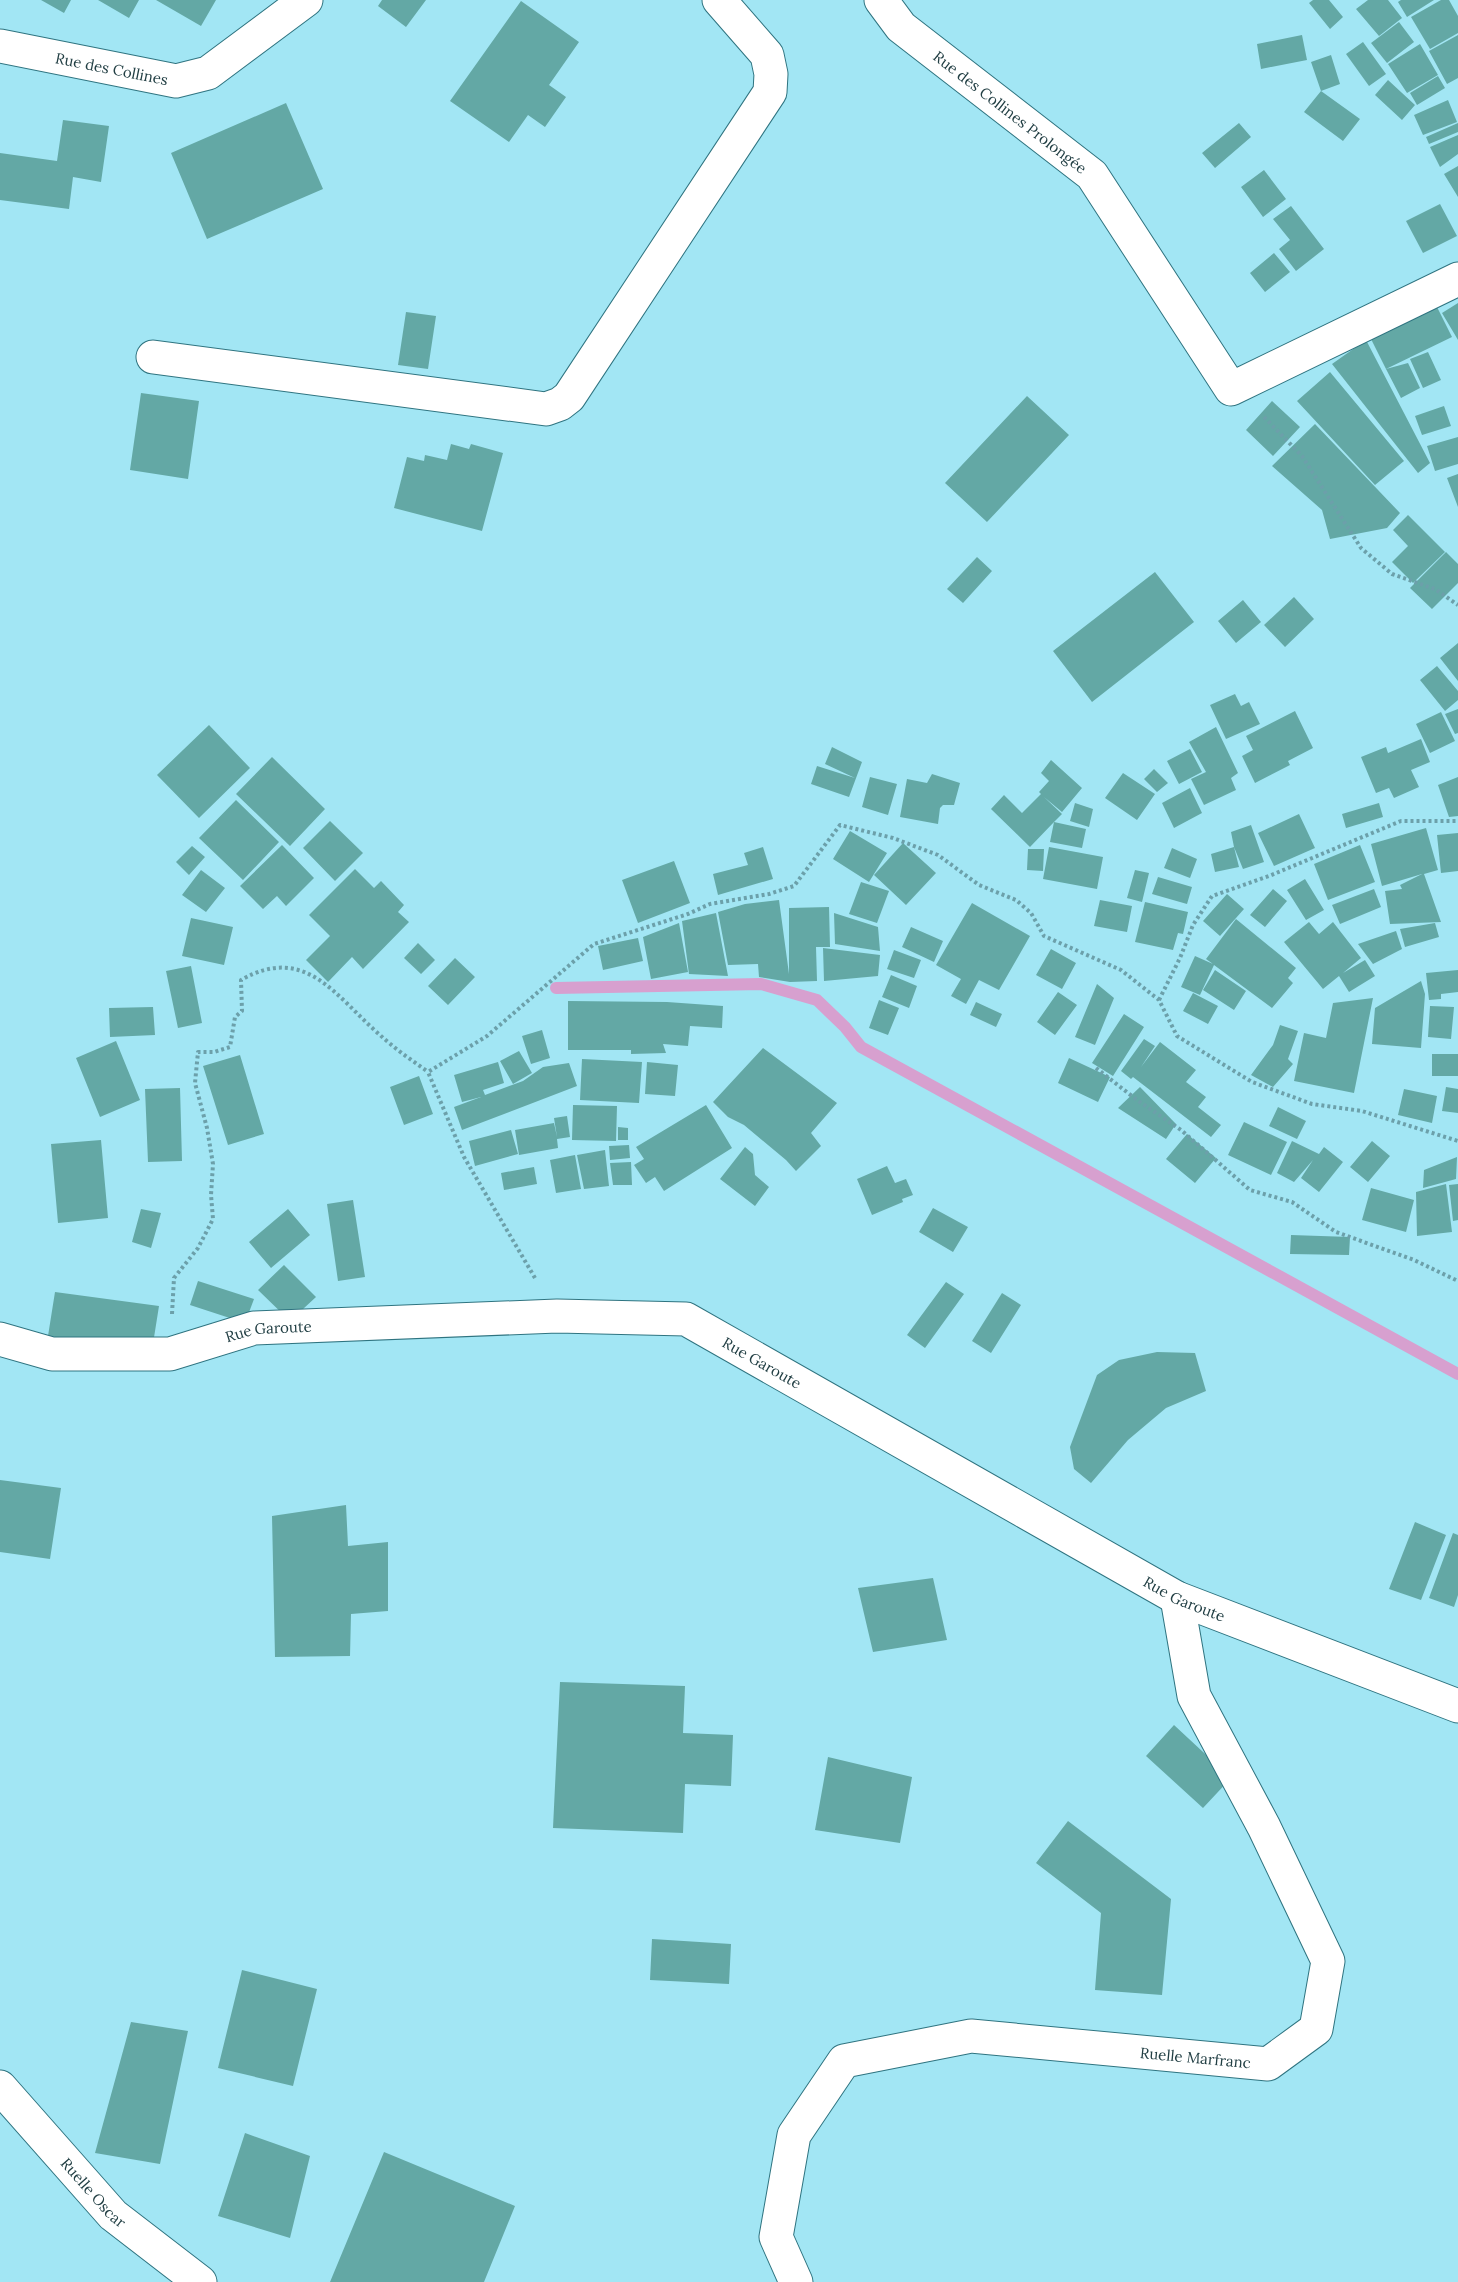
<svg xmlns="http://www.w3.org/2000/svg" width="1458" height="2282" font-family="Lora,serif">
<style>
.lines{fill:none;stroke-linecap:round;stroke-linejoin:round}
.stream{stroke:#d7a0cf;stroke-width:12}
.building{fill:#63a8a5}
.minor-casing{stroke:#2f7480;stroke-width:35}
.path{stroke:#6ca0aa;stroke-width:4;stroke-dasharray:3 3;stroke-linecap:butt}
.minor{stroke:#fff;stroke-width:33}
.labels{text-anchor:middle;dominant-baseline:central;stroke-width:6;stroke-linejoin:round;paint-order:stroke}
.street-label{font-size:15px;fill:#223f44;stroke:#a2e6f4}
</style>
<rect width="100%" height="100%" fill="#a2e6f4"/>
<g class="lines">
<!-- stream -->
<path class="stream" d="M 556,988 L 761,984 L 817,1000 L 845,1027 L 861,1047 L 1458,1374"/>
</g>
<!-- building -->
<path class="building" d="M 41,0 L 71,0 L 64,13 Z
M 98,0 L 139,0 L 129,18 Z
M 156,0 L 216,0 L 201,26 Z
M 382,0 L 426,0 L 406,27 L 378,6 Z
M 1313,0 L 1329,0 L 1343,17 L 1330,29 L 1309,3 Z
M 1368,0 L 1388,0 L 1402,18 L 1379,36 L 1356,9 Z
M 1401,0 L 1434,0 L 1407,17 L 1398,2 Z
M 1441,0 L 1449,0 L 1458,16 L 1458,33 L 1430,49 L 1411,17 Z
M 521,1 L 579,42 L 549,85 L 566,97 L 545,127 L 528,115 L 509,142 L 450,101 Z
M 1399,22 L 1414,42 L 1387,63 L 1371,43 Z
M 1302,35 L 1307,60 L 1261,69 L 1257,44 Z
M 1458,35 L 1458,78 L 1447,84 L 1429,51 Z
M 1363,42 L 1386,74 L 1369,86 L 1346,54 Z
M 1420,44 L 1438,75 L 1407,93 L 1388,64 Z
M 1331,55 L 1340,84 L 1321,91 L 1311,62 Z
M 1438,76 L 1445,88 L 1417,105 L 1410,93 Z
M 1388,80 L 1415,105 L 1402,120 L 1375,95 Z
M 1321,91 L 1360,119 L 1343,141 L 1304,112 Z
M 1448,100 L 1457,122 L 1423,135 L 1414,115 Z
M 286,103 L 323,189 L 207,239 L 171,153 Z
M 63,120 L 109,126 L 101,182 L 73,177 L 69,209 L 0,200 L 0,153 L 57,161 Z
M 1239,123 L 1251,137 L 1215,168 L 1202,153 Z
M 1458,123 L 1458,132 L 1429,144 L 1426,137 Z
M 1458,135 L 1458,154 L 1440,167 L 1430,147 Z
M 1458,166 L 1458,197 L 1444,174 Z
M 1264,170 L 1286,199 L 1263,217 L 1241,187 Z
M 1440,204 L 1457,236 L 1423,253 L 1406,221 Z
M 1291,206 L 1324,249 L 1296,271 L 1279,249 L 1290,240 L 1273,219 Z
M 1274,253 L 1290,272 L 1265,292 L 1250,273 Z
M 1458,303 L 1458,340 L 1442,313 Z
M 1437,307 L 1452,337 L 1386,369 L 1371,339 Z
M 406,312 L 436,316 L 428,369 L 398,365 Z
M 1366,340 L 1430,463 L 1418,473 L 1332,364 Z
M 1428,352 L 1441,380 L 1423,388 L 1410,359 Z
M 1408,363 L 1420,388 L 1401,398 L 1386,369 Z
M 1330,372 L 1404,461 L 1375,485 L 1297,401 Z
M 141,393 L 199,401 L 188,479 L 130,470 Z
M 1027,396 L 1069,435 L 987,522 L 945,483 Z
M 1272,401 L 1300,427 L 1273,456 L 1246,430 Z
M 1444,406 L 1451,426 L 1422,435 L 1415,416 Z
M 1315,424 L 1400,513 L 1387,528 L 1330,539 L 1322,510 L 1272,466 Z
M 1458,437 L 1458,464 L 1435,471 L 1427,446 Z
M 451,444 L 469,449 L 471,444 L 503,453 L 482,531 L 394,508 L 407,457 L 424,461 L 425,455 L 447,460 Z
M 1458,474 L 1458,507 L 1447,478 Z
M 1408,515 L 1445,552 L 1413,583 L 1392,562 L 1408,546 L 1393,530 Z
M 1446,552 L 1458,564 L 1458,583 L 1432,609 L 1410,588 Z
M 977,557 L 992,571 L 963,603 L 947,589 Z
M 1155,572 L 1194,622 L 1092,702 L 1053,651 Z
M 1294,597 L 1314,619 L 1285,647 L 1264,625 Z
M 1243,600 L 1261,622 L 1236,643 L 1218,621 Z
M 1458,643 L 1458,681 L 1440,658 Z
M 1437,666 L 1458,691 L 1458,700 L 1445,711 L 1420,680 Z
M 1235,694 L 1241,706 L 1249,702 L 1260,724 L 1226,739 L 1210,705 Z
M 1458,709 L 1458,733 L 1455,734 L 1445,714 Z
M 1295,711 L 1313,748 L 1288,761 L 1290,765 L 1255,783 L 1242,756 L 1253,750 L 1246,736 Z
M 1441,712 L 1455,741 L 1430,753 L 1416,724 Z
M 209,725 L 250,768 L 199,818 L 157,775 Z
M 1216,727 L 1238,773 L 1231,778 L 1236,790 L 1204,805 L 1191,779 L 1206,772 L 1189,742 Z
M 1421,739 L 1430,762 L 1411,770 L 1419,787 L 1394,798 L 1389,788 L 1376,793 L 1361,757 L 1386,747 L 1388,753 Z
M 832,747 L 862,762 L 849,797 L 811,784 L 817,766 L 855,778 L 825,764 Z
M 1190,749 L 1202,772 L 1179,784 L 1167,761 Z
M 272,757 L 325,809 L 290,846 L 236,794 Z
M 1051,760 L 1082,788 L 1062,812 L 1044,797 L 1062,814 L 1054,822 L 1086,829 L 1082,848 L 1050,842 L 1054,822 L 1030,847 L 991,809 L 1004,795 L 1022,813 L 1041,794 L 1039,792 L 1049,781 L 1041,773 Z
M 1154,769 L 1168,783 L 1157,792 L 1144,779 Z
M 1123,773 L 1155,794 L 1137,820 L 1105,798 Z
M 932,774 L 960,783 L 954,805 L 943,805 L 940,808 L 938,824 L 900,817 L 907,779 L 927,783 Z
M 870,777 L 897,784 L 888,815 L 862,807 Z
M 1458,777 L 1458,816 L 1449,817 L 1438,785 Z
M 1190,788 L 1202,813 L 1174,828 L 1162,803 Z
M 236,800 L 279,842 L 243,880 L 199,838 Z
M 1075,803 L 1093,809 L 1089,827 L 1070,821 Z
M 1379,803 L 1383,817 L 1346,828 L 1342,814 Z
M 1299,814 L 1315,848 L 1274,866 L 1258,833 Z
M 330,821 L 363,853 L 335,881 L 303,848 Z
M 1251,825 L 1264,862 L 1243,869 L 1234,847 L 1239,867 L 1215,872 L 1211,854 L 1234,847 L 1231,832 Z
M 1426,828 L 1438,870 L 1424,874 L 1441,922 L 1390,924 L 1385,891 L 1402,889 L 1400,885 L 1422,874 L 1382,886 L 1371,844 Z
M 850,831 L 887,853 L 869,882 L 833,859 Z
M 1458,833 L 1458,871 L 1441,873 L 1437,835 Z
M 903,843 L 936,873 L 906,905 L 874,875 Z
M 282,845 L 314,878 L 286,906 L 277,896 L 263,909 L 240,886 Z
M 1360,845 L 1375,882 L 1328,900 L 1314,864 Z
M 192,846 L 205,857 L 189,875 L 176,862 Z
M 763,847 L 773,879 L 718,895 L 713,874 L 748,865 L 744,853 Z
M 1049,847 L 1103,857 L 1097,889 L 1043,879 Z
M 1172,848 L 1197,859 L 1190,878 L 1164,868 Z
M 1028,849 L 1044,849 L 1043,871 L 1027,870 Z
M 674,861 L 690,903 L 638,923 L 622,880 Z
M 355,869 L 374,888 L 381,881 L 404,905 L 398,912 L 409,922 L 363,969 L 352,957 L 328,982 L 306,960 L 330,936 L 309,915 Z
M 201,870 L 225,888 L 206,912 L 182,895 Z
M 1135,870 L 1149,873 L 1142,902 L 1127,898 Z
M 1158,877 L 1192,887 L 1187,904 L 1152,894 Z
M 1305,879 L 1324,910 L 1306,920 L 1287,890 Z
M 861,882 L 889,891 L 877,923 L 849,914 Z
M 1273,889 L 1287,901 L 1265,927 L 1250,915 Z
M 1374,889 L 1381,907 L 1340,924 L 1332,905 Z
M 1227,894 L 1244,909 L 1220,936 L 1203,921 Z
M 779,900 L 789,974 L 789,908 L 829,907 L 830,947 L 816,947 L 817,981 L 790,982 L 759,977 L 758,964 L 728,965 L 718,912 L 745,904 Z
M 1100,900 L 1132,906 L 1127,932 L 1094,926 Z
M 1145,902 L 1188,912 L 1183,934 L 1178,933 L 1173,950 L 1135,942 Z
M 972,903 L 1030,936 L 999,990 L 979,980 L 966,1004 L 951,996 L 961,979 L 936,965 Z
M 716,913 L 728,976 L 689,974 L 682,921 Z
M 834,913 L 878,927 L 880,951 L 835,944 Z
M 191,918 L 233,927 L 224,965 L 182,956 Z
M 1236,919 L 1296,968 L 1288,978 L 1293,983 L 1272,1008 L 1214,965 L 1200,995 L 1181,987 L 1195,956 L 1213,964 L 1206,959 Z
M 1309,922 L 1319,934 L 1333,922 L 1361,958 L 1343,973 L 1365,960 L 1375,976 L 1349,992 L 1339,976 L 1323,989 L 1284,942 Z
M 679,923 L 688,972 L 651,979 L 643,937 Z
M 1435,923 L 1439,937 L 1405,947 L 1400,929 Z
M 911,927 L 943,941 L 934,962 L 902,947 Z
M 1396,931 L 1402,949 L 1373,964 L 1358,944 Z
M 638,938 L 643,961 L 603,970 L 598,946 Z
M 418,943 L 435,960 L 421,974 L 404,958 Z
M 823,948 L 880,955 L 878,976 L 824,981 Z
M 1051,949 L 1076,963 L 1062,989 L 1036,975 Z
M 894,950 L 921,960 L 914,978 L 887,969 Z
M 455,958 L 475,977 L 448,1005 L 428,986 Z
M 191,966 L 202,1023 L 178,1028 L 166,971 Z
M 1215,970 L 1246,991 L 1234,1010 L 1203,990 Z
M 1458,970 L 1458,992 L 1441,994 L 1441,999 L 1429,1000 L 1426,973 Z
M 891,975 L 917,986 L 909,1008 L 882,997 Z
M 1421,981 L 1425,994 L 1421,1048 L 1372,1044 L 1375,1008 Z
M 1097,984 L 1114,998 L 1095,1045 L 1075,1037 Z
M 1058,992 L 1077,1005 L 1055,1035 L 1037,1022 Z
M 1193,993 L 1218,1006 L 1208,1024 L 1183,1011 Z
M 1373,998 L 1354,1093 L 1294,1081 L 1304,1033 L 1326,1038 L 1333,1003 Z
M 879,1000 L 899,1008 L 888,1035 L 869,1028 Z
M 568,1001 L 667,1002 L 723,1006 L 722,1028 L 690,1026 L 688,1046 L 663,1044 L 666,1053 L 631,1054 L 631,1050 L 568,1050 Z
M 976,1002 L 1002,1014 L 996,1027 L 970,1015 Z
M 1430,1006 L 1454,1007 L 1451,1039 L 1428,1037 Z
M 153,1007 L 155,1035 L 110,1037 L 109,1008 Z
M 1124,1014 L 1144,1027 L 1113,1076 L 1092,1063 Z
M 1280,1025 L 1298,1031 L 1288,1059 L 1293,1064 L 1273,1087 L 1251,1075 L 1273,1045 Z
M 542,1030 L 550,1058 L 531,1064 L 522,1036 Z
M 1144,1039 L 1155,1046 L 1141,1067 L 1160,1042 L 1196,1070 L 1186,1082 L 1206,1097 L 1198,1107 L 1221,1125 L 1211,1137 L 1133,1077 L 1131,1079 L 1121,1071 Z
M 116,1041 L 140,1100 L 100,1117 L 76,1058 Z
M 763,1048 L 837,1103 L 811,1133 L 821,1146 L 796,1171 L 786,1160 L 744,1125 L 728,1117 L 713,1102 Z
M 519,1051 L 532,1073 L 513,1084 L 500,1061 Z
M 1432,1054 L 1458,1054 L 1458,1076 L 1432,1076 Z
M 240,1055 L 264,1134 L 228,1145 L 203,1066 Z
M 1069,1058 L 1110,1077 L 1098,1102 L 1058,1083 Z
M 582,1059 L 642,1062 L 639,1103 L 580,1100 Z
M 498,1062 L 504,1083 L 483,1090 L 485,1095 L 523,1081 L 543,1067 L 569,1063 L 577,1086 L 462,1130 L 454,1107 L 481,1097 L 462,1102 L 454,1075 Z
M 647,1062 L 678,1065 L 675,1096 L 645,1094 Z
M 419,1076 L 433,1114 L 404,1125 L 390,1087 Z
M 1140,1087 L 1176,1124 L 1166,1139 L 1118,1108 Z
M 1446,1087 L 1458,1089 L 1458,1113 L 1442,1111 Z
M 180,1088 L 182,1161 L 148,1162 L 145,1089 Z
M 1404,1089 L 1437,1096 L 1432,1123 L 1398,1115 Z
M 573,1105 L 617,1106 L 616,1141 L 572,1140 Z
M 706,1105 L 732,1148 L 664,1191 L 655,1177 L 646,1183 L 634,1165 L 644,1159 L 636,1147 Z
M 1278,1107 L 1306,1121 L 1297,1139 L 1269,1126 Z
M 567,1116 L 570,1137 L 557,1139 L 558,1148 L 519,1155 L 515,1130 L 554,1123 L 557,1137 L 554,1118 Z
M 1244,1122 L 1287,1142 L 1271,1175 L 1228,1155 Z
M 618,1127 L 628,1128 L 628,1140 L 618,1140 Z
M 511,1130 L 518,1154 L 475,1166 L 469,1141 Z
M 1187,1134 L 1216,1158 L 1195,1183 L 1166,1159 Z
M 101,1140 L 108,1218 L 58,1223 L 51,1144 Z
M 1292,1141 L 1319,1154 L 1324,1147 L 1343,1162 L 1319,1192 L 1301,1178 L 1313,1160 L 1294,1182 L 1277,1173 Z
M 1372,1141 L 1390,1156 L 1368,1182 L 1350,1167 Z
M 629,1145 L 630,1158 L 610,1160 L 609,1146 Z
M 745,1147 L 753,1154 L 755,1175 L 769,1187 L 755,1206 L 720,1179 Z
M 605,1150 L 609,1186 L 584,1189 L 577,1155 Z
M 575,1155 L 581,1189 L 556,1193 L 550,1160 Z
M 1457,1157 L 1456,1179 L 1423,1188 L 1424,1170 Z
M 631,1162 L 632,1185 L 613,1185 L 610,1163 Z
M 887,1166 L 895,1183 L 906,1179 L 913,1195 L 902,1199 L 903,1202 L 872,1215 L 857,1179 Z
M 534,1167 L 537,1184 L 504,1190 L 501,1173 Z
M 1446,1184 L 1452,1232 L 1417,1236 L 1416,1192 Z
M 1458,1184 L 1458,1220 L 1453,1221 L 1449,1185 Z
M 1371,1188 L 1414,1200 L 1406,1232 L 1362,1220 Z
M 353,1200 L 365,1277 L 338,1281 L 327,1204 Z
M 933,1208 L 968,1227 L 953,1252 L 919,1232 Z
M 141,1209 L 161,1213 L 151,1248 L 132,1242 Z
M 288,1209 L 310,1235 L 271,1268 L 249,1242 Z
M 1291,1235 L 1350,1237 L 1349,1255 L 1290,1254 Z
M 284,1265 L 316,1297 L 290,1321 L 258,1290 Z
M 198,1281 L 254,1299 L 245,1323 L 190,1305 Z
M 946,1282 L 964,1294 L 925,1348 L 907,1335 Z
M 55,1292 L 159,1306 L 152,1350 L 48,1336 Z
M 1002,1293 L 1021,1305 L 991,1353 L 972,1341 Z
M 1157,1352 L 1195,1353 L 1206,1391 L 1166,1408 L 1128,1440 L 1091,1483 L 1074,1469 L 1070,1447 L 1097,1375 L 1119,1360 Z
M 0,1480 L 61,1488 L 50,1559 L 0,1552 Z
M 346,1505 L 348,1546 L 388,1542 L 388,1611 L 351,1614 L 350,1656 L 275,1657 L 272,1516 Z
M 1415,1522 L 1446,1535 L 1421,1600 L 1389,1589 Z
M 1453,1533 L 1458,1535 L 1458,1595 L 1454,1607 L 1429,1598 Z
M 933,1578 L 947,1640 L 873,1652 L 858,1588 Z
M 560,1682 L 685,1686 L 683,1733 L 733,1735 L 731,1786 L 685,1784 L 683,1833 L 553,1828 Z
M 1174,1725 L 1231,1778 L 1203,1808 L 1146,1756 Z
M 828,1757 L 912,1777 L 900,1843 L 815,1830 Z
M 1068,1821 L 1171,1899 L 1162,1995 L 1095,1990 L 1101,1913 L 1036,1863 Z
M 652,1939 L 731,1944 L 729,1984 L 650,1980 Z
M 242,1970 L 317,1989 L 293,2086 L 218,2068 Z
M 131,2022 L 188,2031 L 160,2164 L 95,2153 Z
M 245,2133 L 310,2156 L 290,2238 L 218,2216 Z
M 384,2152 L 515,2206 L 484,2282 L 330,2282 Z"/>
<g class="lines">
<!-- minor casing -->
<g class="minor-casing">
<g id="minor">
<path id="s1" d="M 881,0 L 901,27 L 1092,175 L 1231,389 L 1458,279"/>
<path id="s2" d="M 0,46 L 176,81 L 208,73 L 306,0"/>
<path d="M 153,357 L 546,409 L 560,404 L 569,397 L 770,92 L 771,74 L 767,55 L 719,0"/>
<path id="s3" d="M 0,1339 L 52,1354 L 170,1354 L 254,1328 L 557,1316 L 686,1319 L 1177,1598 L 1458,1706"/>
<path id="s4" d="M 0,2087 L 113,2215 L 200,2282"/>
<path id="s5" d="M 796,2282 L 776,2237 L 794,2135 L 844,2061 L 971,2036 L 1268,2064 L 1316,2029 L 1328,1961 L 1264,1827 L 1194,1696 L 1177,1598"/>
</g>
</g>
<!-- path -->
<path class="path" d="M 1264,417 L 1302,456 L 1361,548 L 1392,574 L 1435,589 L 1458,605
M 1159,1000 L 1180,958 L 1193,925 L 1212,896 L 1269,876 L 1401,821 L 1458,821
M 1096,1068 L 1137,1100 L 1181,1130 L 1250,1190 L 1292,1202 L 1336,1232 L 1414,1260 L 1458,1281
M 535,1278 L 464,1157 L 428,1072 L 487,1036 L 594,944 L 688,914 L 710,904 L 769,894 L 794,886 L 840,825 L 893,838 L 938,855 L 979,885 L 1016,900 L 1031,913 L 1044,936 L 1121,970 L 1159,1000 L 1177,1036 L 1252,1082 L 1312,1104 L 1362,1111 L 1458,1141
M 172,1314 L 174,1278 L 198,1248 L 213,1219 L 211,1195 L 213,1164 L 207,1128 L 195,1083 L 198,1052 L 214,1052 L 230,1047 L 235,1017 L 242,1011 L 241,980 C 306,943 336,997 380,1035 C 394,1048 411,1060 427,1071"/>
<!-- minor -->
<use href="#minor" class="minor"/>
</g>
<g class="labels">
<!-- street labels -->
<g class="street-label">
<text stroke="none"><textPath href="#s2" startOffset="114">Rue des Collines</textPath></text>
<text stroke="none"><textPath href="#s1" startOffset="172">Rue des Collines Prolongée</textPath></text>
<text stroke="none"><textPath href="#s3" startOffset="274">Rue Garoute</textPath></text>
<text stroke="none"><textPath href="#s3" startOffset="780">Rue Garoute</textPath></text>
<text stroke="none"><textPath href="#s3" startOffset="1264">Rue Garoute</textPath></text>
<text stroke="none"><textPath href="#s5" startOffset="597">Ruelle Marfranc</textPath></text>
<text stroke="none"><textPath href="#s4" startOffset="141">Ruelle Oscar</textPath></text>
</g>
</g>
</svg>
